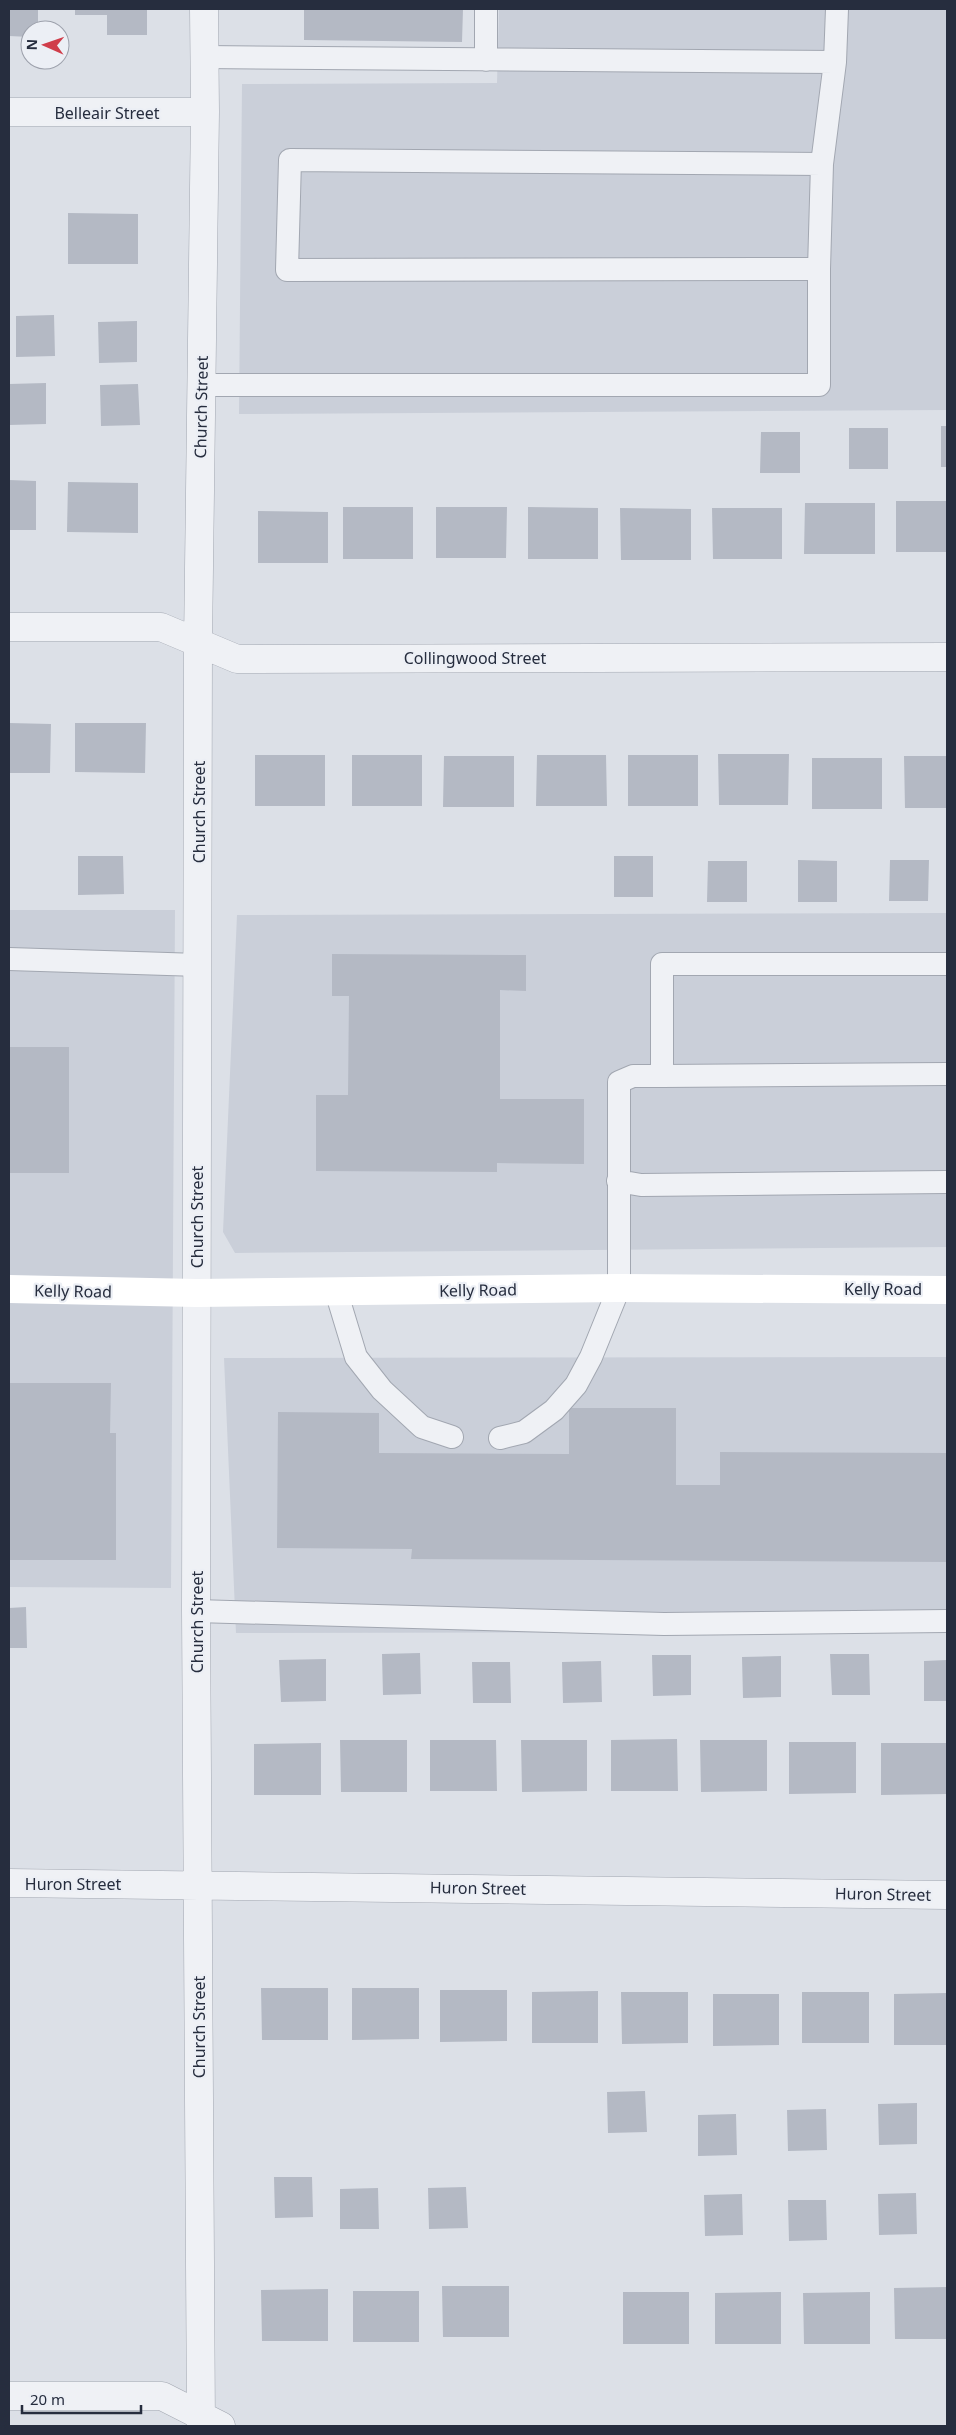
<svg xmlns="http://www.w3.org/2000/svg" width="956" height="2435" font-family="'Noto Sans',sans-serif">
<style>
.built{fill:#cacfd9}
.building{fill:#b4b9c4}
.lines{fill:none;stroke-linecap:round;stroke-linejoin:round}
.lane-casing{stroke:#a2a7b1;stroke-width:24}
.street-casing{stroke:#a2a7b1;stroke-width:29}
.lane{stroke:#eff1f5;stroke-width:22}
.street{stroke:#eff1f5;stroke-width:28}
.secondary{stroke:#fff;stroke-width:28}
.labels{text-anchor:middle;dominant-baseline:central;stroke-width:4.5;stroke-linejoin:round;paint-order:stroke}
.street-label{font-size:16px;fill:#262d3e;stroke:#eceff5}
</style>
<rect width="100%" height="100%" fill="#dce0e7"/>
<!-- built -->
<path class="built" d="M 499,9 L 947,9 L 947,410 L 239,414 L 242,84 L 497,83 Z
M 9,910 L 175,910 L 171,1588 L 9,1587 Z
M 947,913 L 947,1247 L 235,1253 L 223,1232 L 237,915 Z
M 947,1357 L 947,1632 L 236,1633 L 224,1358 Z"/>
<!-- building -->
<path class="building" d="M 9,9 L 38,9 L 38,30 L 30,30 L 30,37 L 9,36 Z
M 75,9 L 147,9 L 147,35 L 107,35 L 107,15 L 75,15 Z
M 304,9 L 463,9 L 462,42 L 304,40 Z
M 68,213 L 138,214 L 138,264 L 68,264 Z
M 54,315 L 55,356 L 16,357 L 16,316 Z
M 137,321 L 137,362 L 99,363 L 98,322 Z
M 46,383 L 46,424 L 9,425 L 9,384 Z
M 138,384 L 140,425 L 101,426 L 100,385 Z
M 941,426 L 947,426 L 947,467 L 941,467 Z
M 849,428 L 888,428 L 888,469 L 849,469 Z
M 761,432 L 800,432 L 800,473 L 760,473 Z
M 9,480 L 36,481 L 36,530 L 9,530 Z
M 68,482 L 138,483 L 138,533 L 67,532 Z
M 896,501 L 947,501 L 947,552 L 896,552 Z
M 805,503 L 875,503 L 875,554 L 804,554 Z
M 343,507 L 413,507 L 413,559 L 343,559 Z
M 436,507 L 507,507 L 506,558 L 436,558 Z
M 528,507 L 598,508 L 598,559 L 528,559 Z
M 620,508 L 691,509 L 691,560 L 621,560 Z
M 712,508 L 782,508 L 782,559 L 713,559 Z
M 258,511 L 328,512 L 328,563 L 258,563 Z
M 9,723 L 51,724 L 50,773 L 9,773 Z
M 75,723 L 146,723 L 145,773 L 75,772 Z
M 718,754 L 789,754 L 788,805 L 719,805 Z
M 255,755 L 325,755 L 325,806 L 255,806 Z
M 352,755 L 422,755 L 422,806 L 352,806 Z
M 537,755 L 606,755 L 607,806 L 536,806 Z
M 628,755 L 698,755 L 698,806 L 628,806 Z
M 444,756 L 514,756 L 514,807 L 443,807 Z
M 904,756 L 947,756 L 947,808 L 905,808 Z
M 812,758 L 882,758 L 882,809 L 812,809 Z
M 78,856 L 123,856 L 124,894 L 78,895 Z
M 614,856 L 653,856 L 653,897 L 614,897 Z
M 798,860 L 837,861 L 837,902 L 798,902 Z
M 890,860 L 929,860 L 928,901 L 889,901 Z
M 708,861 L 747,861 L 747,902 L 707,902 Z
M 332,954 L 526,955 L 526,991 L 500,990 L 500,1099 L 584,1099 L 584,1164 L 497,1163 L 497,1172 L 316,1171 L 316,1095 L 348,1095 L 349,996 L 332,996 Z
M 9,1047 L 69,1047 L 69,1173 L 9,1173 Z
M 9,1383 L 111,1383 L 110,1433 L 116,1433 L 116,1560 L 9,1560 Z
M 569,1408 L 676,1408 L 676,1485 L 720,1485 L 720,1452 L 947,1453 L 947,1562 L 411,1559 L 412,1549 L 277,1548 L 278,1412 L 379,1413 L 379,1453 L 569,1454 Z
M 26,1607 L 27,1648 L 9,1648 L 9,1608 Z
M 420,1653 L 421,1694 L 383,1695 L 382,1654 Z
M 830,1654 L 869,1654 L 870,1695 L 832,1695 Z
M 652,1655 L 691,1655 L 691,1695 L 653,1696 Z
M 781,1656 L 781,1697 L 743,1698 L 742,1657 Z
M 326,1659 L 326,1701 L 281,1702 L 279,1660 Z
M 947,1660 L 947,1701 L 924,1701 L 924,1661 Z
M 601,1661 L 602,1702 L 563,1703 L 562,1662 Z
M 472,1662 L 510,1662 L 511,1703 L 473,1703 Z
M 677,1739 L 678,1791 L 611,1791 L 611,1740 Z
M 340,1740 L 407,1740 L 407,1792 L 341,1792 Z
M 430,1740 L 496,1740 L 497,1791 L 430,1791 Z
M 521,1740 L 587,1740 L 587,1791 L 522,1792 Z
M 700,1740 L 767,1740 L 767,1791 L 701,1792 Z
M 789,1742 L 856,1742 L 856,1793 L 789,1794 Z
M 321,1743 L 321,1795 L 254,1795 L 254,1744 Z
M 881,1743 L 947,1743 L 947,1794 L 881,1795 Z
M 261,1988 L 328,1988 L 328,2040 L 262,2040 Z
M 352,1988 L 419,1988 L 419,2039 L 352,2040 Z
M 440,1990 L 507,1990 L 507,2041 L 440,2042 Z
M 598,1991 L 598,2043 L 532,2043 L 532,1992 Z
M 621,1992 L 688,1992 L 688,2043 L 622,2044 Z
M 802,1992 L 869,1992 L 869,2043 L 802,2043 Z
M 947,1993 L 947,2045 L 894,2045 L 894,1994 Z
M 713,1994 L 779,1994 L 779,2045 L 713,2046 Z
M 645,2091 L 647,2132 L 608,2133 L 607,2092 Z
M 917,2103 L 917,2144 L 879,2145 L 878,2104 Z
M 826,2109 L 827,2150 L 788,2151 L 787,2110 Z
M 736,2114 L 737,2155 L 698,2156 L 698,2115 Z
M 274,2177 L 312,2177 L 313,2217 L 275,2218 Z
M 466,2187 L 468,2228 L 429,2229 L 428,2188 Z
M 378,2188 L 379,2229 L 340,2229 L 340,2189 Z
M 916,2193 L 917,2234 L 879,2235 L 878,2194 Z
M 742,2194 L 743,2235 L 705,2236 L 704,2195 Z
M 788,2200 L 826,2200 L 827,2240 L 789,2241 Z
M 442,2286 L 509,2286 L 509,2337 L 443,2337 Z
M 947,2287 L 947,2339 L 895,2339 L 894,2288 Z
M 328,2289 L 328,2341 L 262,2341 L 261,2290 Z
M 353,2291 L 419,2291 L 419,2342 L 353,2342 Z
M 623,2292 L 689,2292 L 689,2344 L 623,2344 Z
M 781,2292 L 781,2344 L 715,2344 L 715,2293 Z
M 870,2292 L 870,2344 L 804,2344 L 803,2293 Z"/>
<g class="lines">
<!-- lane casing -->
<g class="lane-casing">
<path id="lane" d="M 486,9 L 486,60
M 204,57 L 835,62
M 819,269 L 822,164
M 201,385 L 819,385 L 819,269 L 287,270 L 290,160 L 822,164 L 835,62 L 837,9
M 9,959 L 199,965
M 662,1076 L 947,1074
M 618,1181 L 641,1185 L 947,1182
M 336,1291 L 356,1357 L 382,1390 L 422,1427 L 452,1437
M 500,1438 L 524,1432 L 554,1410 L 576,1385 L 591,1357 L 619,1288 L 619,1082 L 633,1076 L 662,1076 L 662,964 L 947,964
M 196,1611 L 664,1624 L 947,1621"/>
</g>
<!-- street casing -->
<g class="street-casing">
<path id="street" d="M 9,112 L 205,112
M 9,627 L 161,627 L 237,659 L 947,657
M 9,1883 L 947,1895
M 9,2396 L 162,2396 L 221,2426
M 201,2426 L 196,1611 L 198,644 L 205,112 L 204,9"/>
</g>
<!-- lane -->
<use href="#lane" class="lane"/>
<!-- street -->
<use href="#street" class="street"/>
<!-- secondary -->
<path class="secondary" d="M 9,1289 L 197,1293 L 619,1288 L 947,1290"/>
</g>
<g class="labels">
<!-- street labels -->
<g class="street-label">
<text x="107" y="113">Belleair Street</text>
<text transform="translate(201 407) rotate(-89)">Church Street</text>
<text x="475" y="658">Collingwood Street</text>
<text transform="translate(199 812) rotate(-90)">Church Street</text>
<text transform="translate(197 1217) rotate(-90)">Church Street</text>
<text x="883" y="1289">Kelly Road</text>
<text transform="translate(478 1290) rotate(-1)">Kelly Road</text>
<text transform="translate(73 1291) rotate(1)">Kelly Road</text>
<text transform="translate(197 1622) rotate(-90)">Church Street</text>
<text x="73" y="1884">Huron Street</text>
<text transform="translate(478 1888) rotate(1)">Huron Street</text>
<text transform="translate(883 1894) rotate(1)">Huron Street</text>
<text transform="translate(199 2027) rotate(-90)">Church Street</text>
</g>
</g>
<!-- border -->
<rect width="956" height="2435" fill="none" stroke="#262d3e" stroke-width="20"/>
<!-- north arrow -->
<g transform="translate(45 45) rotate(272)"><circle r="24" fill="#eceff5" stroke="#9da1ac"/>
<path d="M0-4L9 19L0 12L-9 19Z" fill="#d03d4a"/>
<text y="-8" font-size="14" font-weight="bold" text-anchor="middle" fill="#262d3e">N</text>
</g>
<!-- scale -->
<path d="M22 2405v8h119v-8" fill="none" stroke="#262d3e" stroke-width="2.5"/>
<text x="30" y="2405" font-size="15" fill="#262d3e" stroke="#eceff5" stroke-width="4" paint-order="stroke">20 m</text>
</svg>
